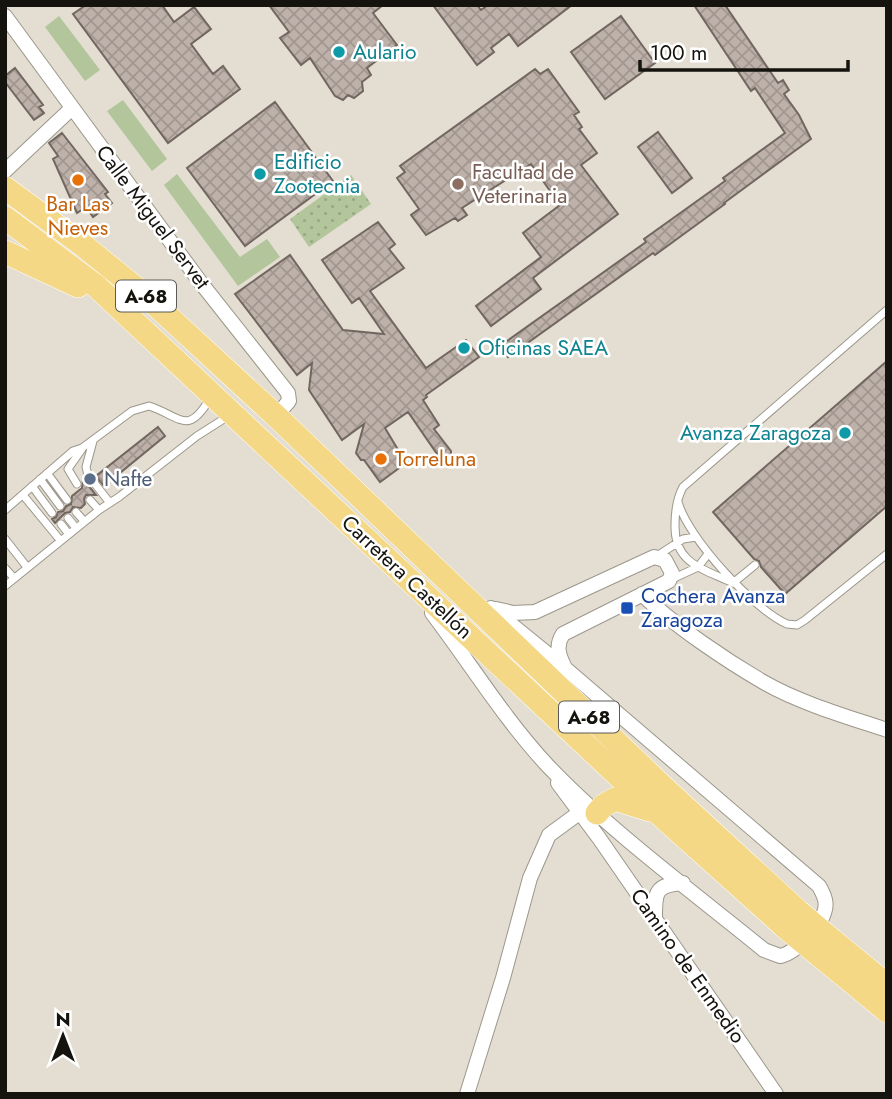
<svg xmlns="http://www.w3.org/2000/svg" width="892" height="1099" font-family="Jost,sans-serif">
<style>
.grass{fill:#b2c59b}
.park{fill:url(#park-dots)}
.building{fill:url(#building-cross-hatch);stroke:#726760;stroke-width:2}
.lines{fill:none;stroke-linecap:round;stroke-linejoin:round}
.service-casing{stroke:#9c978b;stroke-width:9}
.minor-casing{stroke:#9c978b;stroke-width:16}
.trunk-casing{stroke:#fff;stroke-width:24}
.service{stroke:#fff;stroke-width:7}
.minor{stroke:#fff;stroke-width:14}
.trunk{stroke:#f4d886;stroke-width:23}
.trunk-bridge-casing{stroke:#fff;stroke-width:24;stroke-linecap:butt}
.trunk-bridge{stroke:#f4d886;stroke-width:23}
.culture-dot{fill:#0f9aa8;stroke:#fff;stroke-width:2.5}
.food-dot{fill:#e8710a;stroke:#fff;stroke-width:2.5}
.education-dot{fill:#8d6e63;stroke:#fff;stroke-width:2.5}
.service-dot{fill:#5c6f8a;stroke:#fff;stroke-width:2.5}
.transit-dot{fill:#1a4fb4;stroke:#fff;stroke-width:2.5}
.labels{text-anchor:middle;dominant-baseline:central;stroke-width:5;stroke-linejoin:round;paint-order:stroke}
.shield{fill:#fff;stroke:#5b5a56;stroke-width:2}
.shield-label{font-size:19px;font-weight:bold;fill:#15130e}
.culture-label{font-size:21px;fill:#0d838f;stroke:#fff;text-anchor:start}
.education-label{font-size:21px;fill:#785e54;stroke:#fff;text-anchor:start}
.food-label{font-size:21px;fill:#c56008;stroke:#fff}
.street-label{font-size:21px;fill:#15130e;stroke:#fff}
.service-label{font-size:21px;fill:#4e5e75;stroke:#fff;text-anchor:start}
.transit-label{font-size:21px;fill:#164399;stroke:#fff;text-anchor:start}
</style>
<defs>
<pattern id="park-dots" width="8" height="8" patternUnits="userSpaceOnUse" patternTransform="scale(1.75)"><rect width="8" height="8" fill="#b2c59b"/><path d="M2 2h.1M6 6h.1" fill="none" stroke="#98a884" stroke-width="1.8" stroke-linecap="round"/></pattern>
<pattern id="building-cross-hatch" width="8" height="8" patternUnits="userSpaceOnUse" patternTransform="scale(1.75)"><rect width="8" height="8" fill="#beb1a9"/><path d="M0 0l8 8M0 8l8-8" fill="none" stroke="#a29790"/></pattern>
</defs>
<rect width="100%" height="100%" fill="#e3ded1"/>
<!-- grass -->
<path class="grass" d="M 59,16 L 100,70 L 85,81 L 45,27 Z
M 123,100 L 167,159 L 152,171 L 107,111 Z
M 177,174 L 240,257 L 267,239 L 280,257 L 238,286 L 164,185 Z"/>
<!-- park -->
<path class="park" d="M 351,175 L 371,204 L 309,247 L 290,219 Z"/>
<!-- building -->
<path class="building" d="M 86,5 L 162,5 L 174,22 L 194,7 L 211,29 L 191,44 L 213,74 L 223,66 L 240,89 L 168,143 L 73,14 Z
M 269,5 L 383,5 L 373,13 L 397,45 L 367,68 L 371,75 L 362,82 L 363,91 L 354,98 L 348,95 L 343,100 L 335,96 L 310,58 L 301,65 L 280,38 L 289,32 Z
M 433,5 L 477,5 L 481,10 L 488,5 L 572,5 L 518,46 L 509,34 L 491,48 L 494,52 L 477,65 Z
M 694,5 L 725,5 L 778,83 L 783,80 L 789,90 L 784,94 L 799,115 L 811,139 L 724,203 L 725,204 L 655,255 L 653,253 L 508,357 L 500,346 L 646,242 L 644,239 L 725,181 L 723,178 L 785,133 L 755,88 L 751,91 Z
M 621,16 L 655,63 L 605,99 L 571,52 Z
M 15,68 L 43,105 L 39,107 L 44,113 L 34,120 L 5,82 L 5,76 Z
M 535,69 L 540,74 L 548,69 L 579,112 L 574,115 L 582,127 L 579,129 L 597,153 L 581,165 L 618,214 L 533,278 L 541,289 L 491,326 L 476,306 L 541,257 L 523,233 L 560,205 L 531,164 L 462,208 L 467,215 L 458,221 L 455,218 L 426,235 L 411,215 L 419,209 L 397,178 L 405,172 L 400,166 Z
M 275,102 L 333,181 L 245,246 L 187,168 Z
M 658,132 L 692,178 L 672,193 L 638,147 Z
M 62,133 L 108,192 L 105,194 L 112,203 L 93,217 L 86,207 L 77,213 L 53,159 L 58,156 L 49,143 Z
M 378,222 L 395,244 L 389,249 L 404,268 L 370,291 L 426,368 L 466,340 L 479,357 L 426,395 L 427,397 L 423,400 L 439,425 L 434,429 L 451,451 L 451,455 L 444,464 L 408,412 L 385,428 L 406,463 L 380,482 L 364,460 L 361,460 L 356,453 L 364,424 L 342,440 L 309,390 L 312,363 L 297,375 L 235,294 L 290,255 L 343,330 L 384,334 L 359,298 L 352,303 L 322,260 Z
M 887,361 L 887,506 L 785,594 L 761,567 L 759,561 L 754,559 L 713,512 Z
M 158,427 L 165,436 L 104,486 L 96,476 Z
M 83,479 L 96,495 L 86,495 L 84,499 L 85,504 L 81,508 L 73,507 L 70,512 L 65,513 L 55,523 L 52,519 L 56,517 L 58,512 L 63,511 L 66,506 L 71,504 L 72,496 L 82,488 Z"/>
<g class="lines">
<!-- service casing -->
<g class="service-casing">
<path id="service" d="M 93,441 L 86,467 L 88,475 L 110,503
M 47,473 L 67,500
M 40,479 L 60,506
M 77,484 L 68,469 L 82,449
M 32,486 L 52,513
M 23,495 L 60,540
M 90,500 L 99,510
M 678,502 C 688,538 753,609 787,624 L 797,625 L 805,620 L 887,554
M 5,510 L 73,451 L 82,448 L 132,411 L 149,406 C 180,416 188,437 210,398
M 76,512 L 84,521
M 68,518 L 76,528
M 61,524 L 68,533
M 5,539 L 27,567
M 657,556 L 683,539 L 696,537
M 5,568 L 14,578
M 672,579 L 698,567 L 708,554
M 733,583 C 704,569 674,564 675,525 C 675,512 677,498 683,487 L 887,310
M 733,583 L 755,565
M 5,586 L 99,510 L 119,497 L 197,436 L 230,415"/>
</g>
<!-- minor casing -->
<g class="minor-casing">
<path id="minor" d="M 5,16 L 201,283 L 288,393 L 289,401 L 276,416
M 5,171 L 72,108
M 642,594 C 673,625 727,661 765,683 C 800,703 848,717 887,730
M 496,609 L 513,613 L 535,612 L 654,557 L 665,560 L 672,573 L 669,581 L 563,634 C 555,646 559,656 565,668
M 432,613 C 470,663 505,720 548,766 C 611,832 693,892 764,950 L 780,956 C 794,954 820,927 824,913 C 828,903 824,895 819,886 L 566,669 L 491,608
M 558,783 L 599,838 L 776,1094
M 655,919 C 655,893 654,885 683,883
M 467,1094 L 503,978 L 530,878 L 549,835 L 579,813"/>
</g>
<!-- trunk casing -->
<g class="trunk-casing">
<path id="trunk" d="M 5,188 L 84,246 L 148,298 L 276,416 L 661,785 L 799,912
M 5,218 L 96,286 L 657,812 L 785,927
M 5,252 L 78,286
M 597,813 L 603,806 L 615,799 L 650,810
M 832,940 L 887,985
M 819,955 L 887,1011"/>
</g>
<!-- service -->
<use href="#service" class="service"/>
<!-- minor -->
<use href="#minor" class="minor"/>
<!-- trunk -->
<use href="#trunk" class="trunk"/>
<!-- trunk-bridge casing -->
<g class="trunk-bridge-casing">
<path id="trunk-bridge" d="M 799,912 L 832,940
M 785,927 L 819,955"/>
</g>
<!-- trunk-bridge -->
<use href="#trunk-bridge" class="trunk-bridge"/>
</g>
<!-- markers -->
<g class="culture-dot">
<circle cx="339" cy="52" r="7"/>
<circle cx="260" cy="174" r="7"/>
<circle cx="464" cy="348" r="7"/>
<circle cx="845" cy="433" r="7"/>
</g>
<g class="food-dot">
<circle cx="78" cy="180" r="7"/>
<circle cx="381" cy="459" r="7"/>
</g>
<circle class="education-dot" cx="458" cy="184" r="7"/>
<circle class="service-dot" cx="90" cy="479" r="7"/>
<rect class="transit-dot" x="620" y="601" width="14" height="14" rx="3.5"/>
<g class="labels">
<!-- shield labels -->
<g class="shield">
<rect x="116" y="280.5" width="60" height="31" rx="5"/>
<rect x="559" y="701.5" width="60" height="31" rx="5"/>
</g>
<g class="shield-label">
<text x="146" y="296">A-68</text>
<text x="589" y="717">A-68</text>
</g>
<!-- culture labels -->
<g class="culture-label">
<text x="353" y="52">Aulario</text>
<text x="274" y="162">Edificio<tspan x="274" dy="24">Zootecnia</tspan></text>
<text x="478" y="348">Oficinas SAEA</text>
<text x="831" y="433" text-anchor="end">Avanza Zaragoza</text>
</g>
<!-- education labels -->
<g class="education-label">
<text x="472" y="172">Facultad de<tspan x="472" dy="24">Veterinaria</tspan></text>
</g>
<!-- food labels -->
<g class="food-label">
<text x="78" y="204">Bar Las<tspan x="78" dy="24">Nieves</tspan></text>
<text x="395" y="459" text-anchor="start">Torreluna</text>
</g>
<!-- street labels -->
<g class="street-label">
<text transform="translate(153 217) rotate(53)">Calle Miguel Servet</text>
<text transform="translate(407 577) rotate(43)">Carretera Castellón</text>
<text transform="translate(688 966) rotate(55)">Camino de Enmedio</text>
</g>
<!-- service labels -->
<g class="service-label">
<text x="104" y="479">Nafte</text>
</g>
<!-- transit labels -->
<g class="transit-label">
<text x="641" y="596">Cochera Avanza<tspan x="641" dy="24">Zaragoza</tspan></text>
</g>
</g>
<!-- border -->
<rect width="892" height="1099" fill="none" stroke="#15130e" stroke-width="14"/>
<!-- north arrow -->
<g transform="translate(63 1036)" stroke="#ffffff" stroke-width="5" paint-order="stroke">
<path d="M0-5L12 26L0 18L-12 26Z" fill="#15130e"/>
<text y="-10" font-size="19" font-weight="bold" text-anchor="middle" fill="#15130e">N</text>
</g>
<!-- scale -->
<path d="M640 60v10h208v-10" fill="none" stroke="#15130e" stroke-width="3.5"/>
<text x="650" y="60" font-size="21" fill="#15130e" stroke="#ffffff" stroke-width="5" paint-order="stroke">100 m</text>
</svg>
